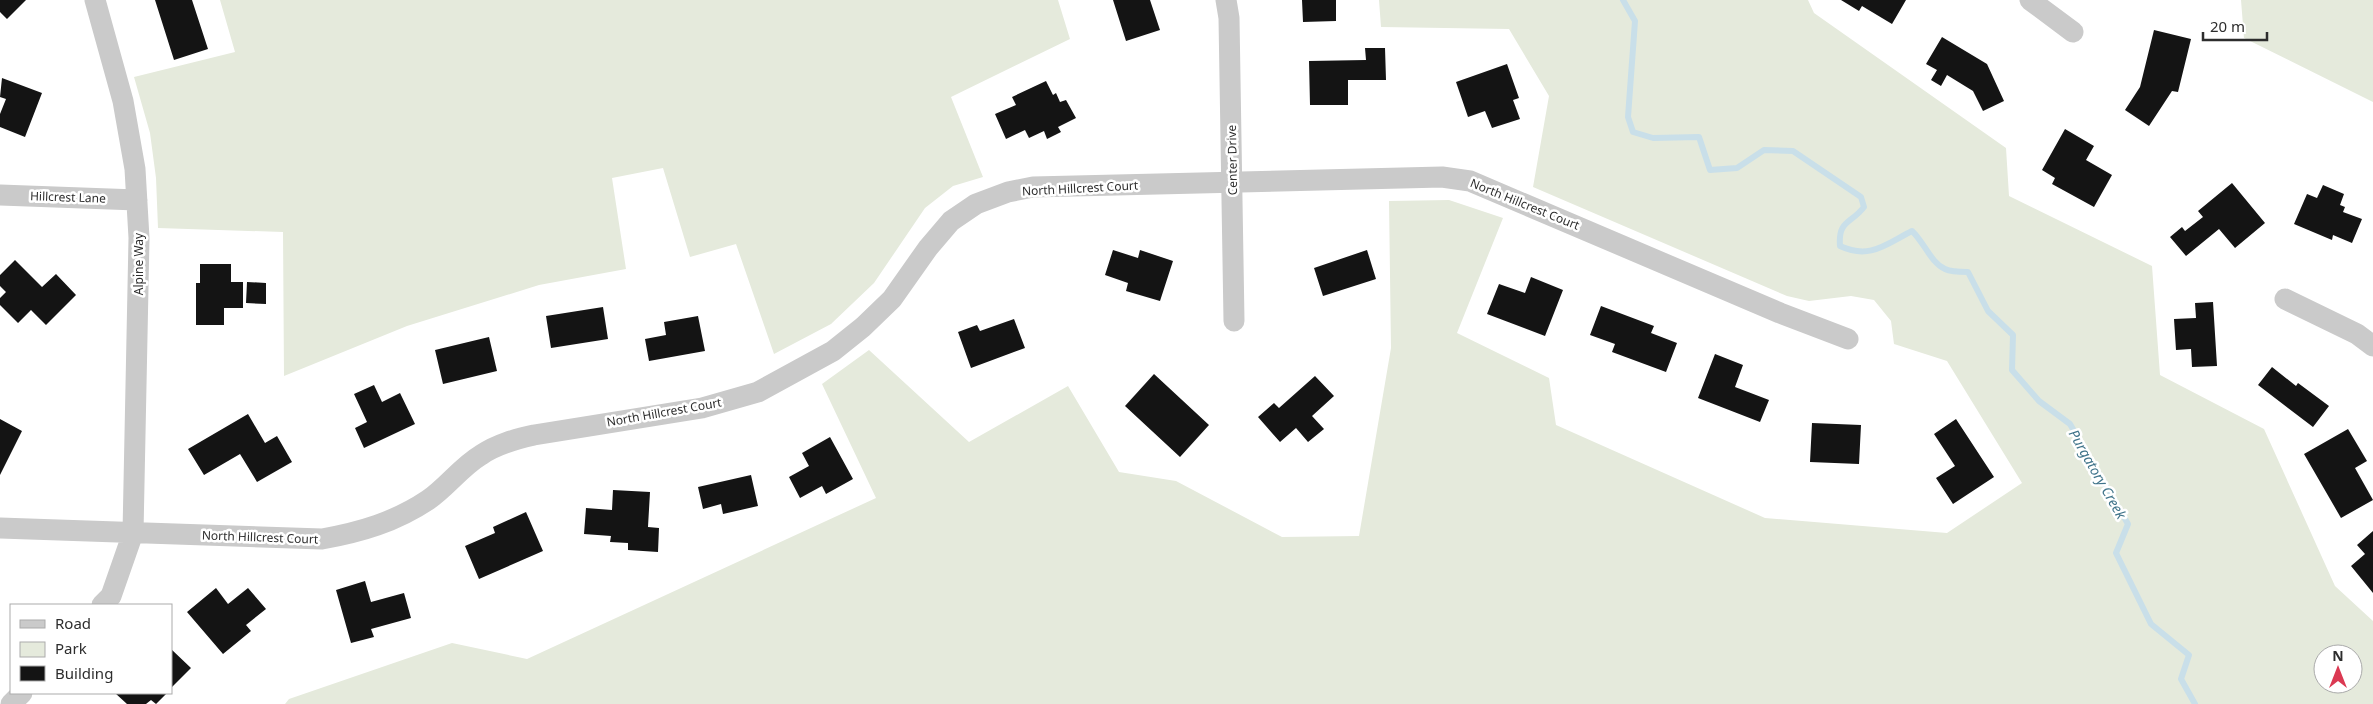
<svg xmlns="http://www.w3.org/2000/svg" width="2373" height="704" font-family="'Noto Sans',sans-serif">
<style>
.green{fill:#e5eadc;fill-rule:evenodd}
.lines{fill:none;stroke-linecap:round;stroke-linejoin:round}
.stream{stroke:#c9dfe9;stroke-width:6}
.building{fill:#141414}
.minor{stroke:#cacaca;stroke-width:21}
.labels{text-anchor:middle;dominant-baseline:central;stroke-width:5;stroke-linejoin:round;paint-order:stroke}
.street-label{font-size:12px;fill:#2d2d2d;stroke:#fff}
.water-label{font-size:14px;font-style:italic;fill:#40748a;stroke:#fff}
</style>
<rect width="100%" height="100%" fill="#fff"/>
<!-- green -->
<path class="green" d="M 220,0 L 1058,0 L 1070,39 L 951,97 L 983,177 L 953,186 L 925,208 L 874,283 L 831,324 L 774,354 L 736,244 L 690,257 L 663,168 L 612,178 L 626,269 L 539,285 L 407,326 L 284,376 L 283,232 L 158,228 L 156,178 L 150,133 L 134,77 L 235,52 Z
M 1379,0 L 1808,0 L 1814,13 L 2006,148 L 2009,196 L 2152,266 L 2160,375 L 2264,429 L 2335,586 L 2373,621 L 2373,704 L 285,704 L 289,699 L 452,643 L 527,659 L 876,498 L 822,384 L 869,350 L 969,442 L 1068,386 L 1119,472 L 1176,481 L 1282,537 L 1359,536 L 1391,348 L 1389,201 L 1449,200 L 1503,218 L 1457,333 L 1549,378 L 1556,425 L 1765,518 L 1947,533 L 2022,483 L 1947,361 L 1894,344 L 1891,321 L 1874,300 L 1851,296 L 1809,301 L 1787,296 L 1533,187 L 1549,96 L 1509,29 L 1381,27 ZM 2323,654 L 2353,654 L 2353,684 L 2323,684 Z
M 2241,0 L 2373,0 L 2373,102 L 2244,38 Z"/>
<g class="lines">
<!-- stream -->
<path class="stream" d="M 1623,0 L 1635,21 L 1628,117 L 1633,132 L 1653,138 L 1699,137 L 1710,170 L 1737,168 L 1764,150 L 1793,151 L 1861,197 L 1864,207 C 1851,224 1838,220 1840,246 C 1870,260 1886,244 1912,231 C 1924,242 1931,263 1945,269 C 1951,272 1961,272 1968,272 L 1988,311 L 2013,335 L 2012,370 L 2039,401 L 2070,424 L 2128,524 L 2116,553 L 2151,624 L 2189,655 L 2181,679 L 2195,704"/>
</g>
<!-- building -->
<path class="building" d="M 0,0 L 26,0 L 7,19 L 0,12 Z
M 155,0 L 192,0 L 208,49 L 174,60 Z
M 1113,0 L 1150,0 L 1160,30 L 1126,41 Z
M 1302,0 L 1336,0 L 1336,21 L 1303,22 Z
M 1841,0 L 1906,0 L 1892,24 L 1862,6 L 1859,11 Z
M 2154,30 L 2191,39 L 2178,92 L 2172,91 L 2149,126 L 2125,110 L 2140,87 Z
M 1942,37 L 1987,64 L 2004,101 L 1983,111 L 1973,91 L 1947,75 L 1941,86 L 1931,80 L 1937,70 L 1926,64 Z
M 1365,48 L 1385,48 L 1386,80 L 1348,80 L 1348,105 L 1310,105 L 1309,61 L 1366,60 Z
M 1507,64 L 1519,98 L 1513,100 L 1520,119 L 1492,128 L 1485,111 L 1468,117 L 1456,82 Z
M 2,78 L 42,93 L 25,137 L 0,127 L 0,114 L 6,99 L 0,97 Z
M 1046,81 L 1053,95 L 1056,93 L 1060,102 L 1066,100 L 1076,118 L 1058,127 L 1061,132 L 1047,139 L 1044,131 L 1029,138 L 1025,130 L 1006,139 L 995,114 L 1016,105 L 1012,97 Z
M 2065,129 L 2094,146 L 2086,160 L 2112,175 L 2094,207 L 2052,184 L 2055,178 L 2042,170 Z
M 2232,183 L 2265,223 L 2235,248 L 2219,229 L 2186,256 L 2170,237 L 2182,227 L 2185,231 L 2203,217 L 2198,211 Z
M 2323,185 L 2344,194 L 2340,205 L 2345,207 L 2343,212 L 2362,219 L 2352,243 L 2333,235 L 2332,240 L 2294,224 L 2307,194 L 2317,198 Z
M 1113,250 L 1138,258 L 1140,250 L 1173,261 L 1160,301 L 1126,291 L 1128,283 L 1105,275 Z
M 1367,250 L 1376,279 L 1323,296 L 1314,268 Z
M 15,260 L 42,287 L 56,274 L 76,295 L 46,325 L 31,310 L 18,323 L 0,305 L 0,298 L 6,292 L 0,286 L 0,275 Z
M 200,264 L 231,264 L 231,282 L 243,282 L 243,308 L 224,308 L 224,325 L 196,325 L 196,283 L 200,283 Z
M 1531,277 L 1563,290 L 1545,336 L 1487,314 L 1499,284 L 1525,293 Z
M 247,282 L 266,283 L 266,304 L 246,303 Z
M 2213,302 L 2217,366 L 2192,367 L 2191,349 L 2176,350 L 2174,319 L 2196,318 L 2195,303 Z
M 1601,306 L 1654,326 L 1651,333 L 1677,343 L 1666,372 L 1612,352 L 1615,344 L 1590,335 Z
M 603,307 L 608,339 L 551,348 L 546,316 Z
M 698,316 L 705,351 L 649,361 L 645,339 L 666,335 L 664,322 Z
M 1014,319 L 1025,348 L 971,368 L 958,332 L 977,325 L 980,331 Z
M 489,337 L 497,371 L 443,384 L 435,350 Z
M 1715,354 L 1743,365 L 1735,387 L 1769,400 L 1760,422 L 1698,398 Z
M 2272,367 L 2296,386 L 2298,383 L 2329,406 L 2313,427 L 2258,385 Z
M 1154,374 L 1209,425 L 1180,457 L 1125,406 Z
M 1315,376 L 1334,396 L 1312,416 L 1324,429 L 1308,442 L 1296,428 L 1280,442 L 1258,417 L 1274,403 L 1279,408 Z
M 374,385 L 382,402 L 400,393 L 415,424 L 364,448 L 355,428 L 367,422 L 354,394 Z
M 248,414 L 265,443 L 277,436 L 292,462 L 257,482 L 240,454 L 204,475 L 188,449 Z
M 0,419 L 22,431 L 0,475 Z
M 1956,419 L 1994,477 L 1953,504 L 1936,478 L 1955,466 L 1934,434 Z
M 1812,423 L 1861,425 L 1859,464 L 1810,462 Z
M 2348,429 L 2367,461 L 2355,468 L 2373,500 L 2341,518 L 2304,454 Z
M 830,437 L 853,479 L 826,494 L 822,486 L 800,498 L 789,477 L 809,466 L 802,453 Z
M 751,475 L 758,506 L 723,514 L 721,504 L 703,509 L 698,487 Z
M 613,490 L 650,492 L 648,527 L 659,528 L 658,552 L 628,550 L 628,543 L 610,542 L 611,536 L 584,534 L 586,508 L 612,510 Z
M 526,512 L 543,551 L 479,579 L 465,546 L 495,533 L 493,527 Z
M 2373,531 L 2373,593 L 2351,566 L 2365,554 L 2357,545 Z
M 365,581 L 371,602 L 404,593 L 411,618 L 371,629 L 374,637 L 351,643 L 336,590 Z
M 216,588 L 228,604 L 248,588 L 266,609 L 246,625 L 251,631 L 223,654 L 187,612 Z
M 171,649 L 191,668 L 171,688 Z
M 115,693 L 167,693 L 156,704 L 151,700 L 146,704 L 127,704 Z"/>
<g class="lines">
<!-- minor -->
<path class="minor" d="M 95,0 L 123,101 L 135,169 L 139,238 L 133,533 L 111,596 L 102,605
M 1226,0 L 1229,18 L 1234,321
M 2030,0 L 2073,32
M 0,195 L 137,200
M 2285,299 L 2357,334 L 2373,346
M 0,528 L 322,539 C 361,532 395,522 428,500 C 447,487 461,467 481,455 C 497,444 516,439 534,435 L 702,408 L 758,392 L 833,351 L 863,327 L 892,299 L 928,248 L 951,221 L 976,204 L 1008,192 L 1033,187 L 1442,177 L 1470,181 L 1780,313 L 1848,339
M 11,704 L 22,693"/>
</g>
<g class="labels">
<!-- street labels -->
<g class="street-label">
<text transform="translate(1232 160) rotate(-91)">Center Drive</text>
<text transform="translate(1080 188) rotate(-3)">North Hillcrest Court</text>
<text transform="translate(68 197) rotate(2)">Hillcrest Lane</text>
<text transform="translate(1525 204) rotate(22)">North Hillcrest Court</text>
<text transform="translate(138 264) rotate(-90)">Alpine Way</text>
<text transform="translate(664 412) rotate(-10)">North Hillcrest Court</text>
<text transform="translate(260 537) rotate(2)">North Hillcrest Court</text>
</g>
<!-- water labels -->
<g class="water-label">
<text transform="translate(2098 474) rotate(60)">Purgatory Creek</text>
</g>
</g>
<!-- legend -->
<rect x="10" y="604" width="162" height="90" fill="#ffffff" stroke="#ababab"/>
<rect x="20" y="620" width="25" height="8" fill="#cacaca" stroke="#ababab"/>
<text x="55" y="629" font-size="15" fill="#2d2d2d">Road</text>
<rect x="20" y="642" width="25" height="15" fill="#e5eadc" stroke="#ababab"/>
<text x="55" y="654" font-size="15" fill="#2d2d2d">Park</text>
<rect x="20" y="666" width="25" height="15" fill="#141414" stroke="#ababab"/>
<text x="55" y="679" font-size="15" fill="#2d2d2d">Building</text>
<!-- north arrow -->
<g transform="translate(2338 669)"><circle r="24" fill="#ffffff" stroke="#ababab"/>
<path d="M0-4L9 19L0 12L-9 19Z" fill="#db3952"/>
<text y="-8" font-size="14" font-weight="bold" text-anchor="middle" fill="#2d2d2d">N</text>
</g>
<!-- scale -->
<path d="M2203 32v8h64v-8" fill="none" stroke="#2d2d2d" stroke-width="2.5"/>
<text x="2210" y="32" font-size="15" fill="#2d2d2d" stroke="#ffffff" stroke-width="4" paint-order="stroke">20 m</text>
</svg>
